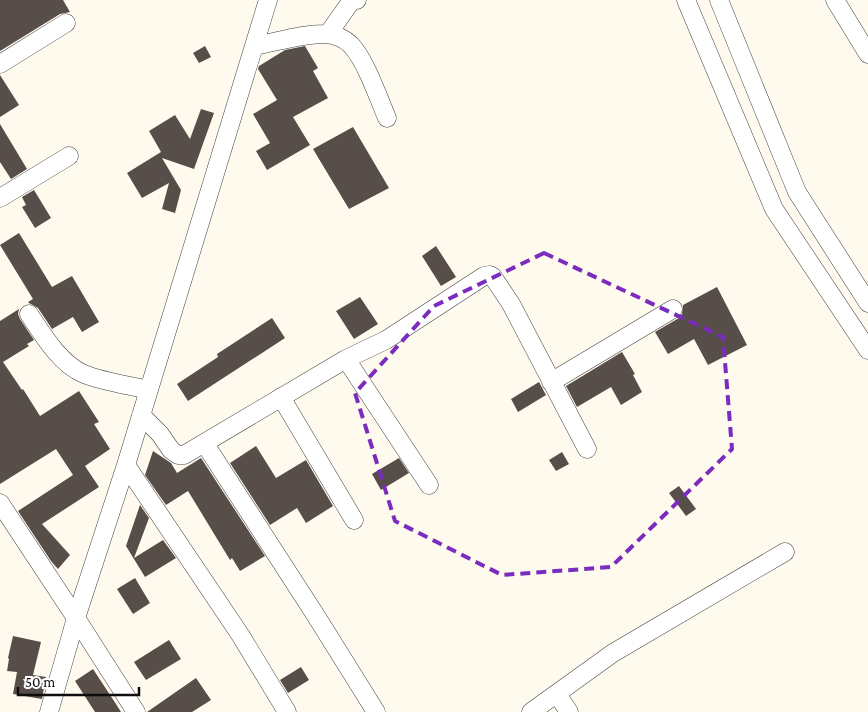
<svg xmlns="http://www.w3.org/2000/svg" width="868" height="712" font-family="'Crimson Pro',serif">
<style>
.building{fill:#574d49}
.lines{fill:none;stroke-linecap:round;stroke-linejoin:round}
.minor-casing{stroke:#414141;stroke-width:19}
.minor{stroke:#fff;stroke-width:18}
.marked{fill:none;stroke:#7b2cbf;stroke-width:4;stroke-dasharray:10 6;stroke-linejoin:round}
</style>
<rect width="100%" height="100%" fill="#fffaee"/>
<!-- building -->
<path class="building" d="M 0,0 L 63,0 L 70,12 L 60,14 L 0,51 Z
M 205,46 L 211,57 L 199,63 L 193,53 Z
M 305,46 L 318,68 L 313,71 L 328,98 L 293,117 L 310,145 L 267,170 L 256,151 L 270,143 L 253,114 L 277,100 L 258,69 L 259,66 L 285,50 Z
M 0,75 L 19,105 L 0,117 Z
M 201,109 L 214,113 L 194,169 L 162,158 L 181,190 L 175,213 L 162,209 L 169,183 L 142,198 L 127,173 L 161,152 L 149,131 L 175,115 L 190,139 Z
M 0,124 L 27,169 L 11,179 L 0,162 Z
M 353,127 L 389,188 L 349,209 L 313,149 Z
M 34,190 L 51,218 L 35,228 L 22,207 L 26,205 L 22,197 Z
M 19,233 L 52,287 L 72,276 L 99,322 L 82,332 L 73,317 L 52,329 L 38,308 L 29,303 L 28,302 L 33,299 L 0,245 Z
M 436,246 L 456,277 L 441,286 L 422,256 Z
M 717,287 L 747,345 L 708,365 L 694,339 L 668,354 L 655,332 L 679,318 L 682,314 L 683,305 Z
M 360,297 L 378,324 L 354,339 L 336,311 Z
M 19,309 L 18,314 L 20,319 L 34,340 L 27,344 L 29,346 L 3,362 L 22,390 L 23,389 L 40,416 L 79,391 L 99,422 L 94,424 L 110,449 L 85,466 L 99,487 L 42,524 L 70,555 L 58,569 L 51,561 L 18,511 L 73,475 L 56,449 L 0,484 L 0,321 Z
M 272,318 L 285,338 L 188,401 L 177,384 L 218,357 L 217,354 Z
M 622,352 L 635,374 L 633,375 L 642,392 L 621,405 L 611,387 L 577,407 L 566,386 Z
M 539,382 L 546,395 L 518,412 L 511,399 Z
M 256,446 L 276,478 L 306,460 L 333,506 L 306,523 L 297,508 L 270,525 L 230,463 Z
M 153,451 L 171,463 L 177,473 L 201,458 L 265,556 L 240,571 L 232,558 L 230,560 L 188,491 L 166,505 L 145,475 Z
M 562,452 L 569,464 L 556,471 L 549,460 Z
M 399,458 L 409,473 L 381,490 L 372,474 Z
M 679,486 L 696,509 L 686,516 L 669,493 Z
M 140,505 L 149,518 L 134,558 L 163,540 L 176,558 L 145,577 L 126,546 Z
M 135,578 L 150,603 L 133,614 L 117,589 Z
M 13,636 L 41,642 L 33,675 L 46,677 L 42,699 L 13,694 L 17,672 L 7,671 L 9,659 L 8,658 Z
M 169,640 L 181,659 L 146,680 L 134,662 Z
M 301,667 L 309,680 L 288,693 L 280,680 Z
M 93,669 L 116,704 L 121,712 L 95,712 L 75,681 Z
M 196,678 L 211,700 L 192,712 L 147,712 Z"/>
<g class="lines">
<!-- minor casing -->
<g class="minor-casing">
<path id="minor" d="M 686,0 L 774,209 L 868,350
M 719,0 L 797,192 L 868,303
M 835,0 L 868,54
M 328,34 L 352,0 L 357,0
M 254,46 C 277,42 305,33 327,34 C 336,35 345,39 351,45 C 366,61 378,97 387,118
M 0,64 L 66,23
M 0,198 L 69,156
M 29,314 C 43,335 60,364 84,374 C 104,382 128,385 149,390
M 346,359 L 429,485
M 551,382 L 673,309
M 281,397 L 354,520
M 141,415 L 160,434 L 171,450 L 178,455 L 184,455 L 346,359 L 386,340 L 484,276 L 490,275 L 493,277 L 511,304 L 587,449
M 205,444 L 318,619 L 376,712
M 126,465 L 241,636 L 287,712
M 0,503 L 76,618 L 136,712
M 557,694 L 569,712
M 49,712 L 76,618 L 126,465 L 268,0
M 531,712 L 613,653 L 785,552"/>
</g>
<!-- minor -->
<use href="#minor" class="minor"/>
</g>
<!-- marked area -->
<path class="marked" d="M 544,253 L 723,337 L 732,449 L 611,567 L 502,575 L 395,521 L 355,393 L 434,306 Z"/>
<!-- scale -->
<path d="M18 687v8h121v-8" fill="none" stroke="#0e0e0e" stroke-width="2.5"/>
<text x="25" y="687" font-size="15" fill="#0e0e0e" stroke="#ffffff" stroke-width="4" paint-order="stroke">50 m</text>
</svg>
